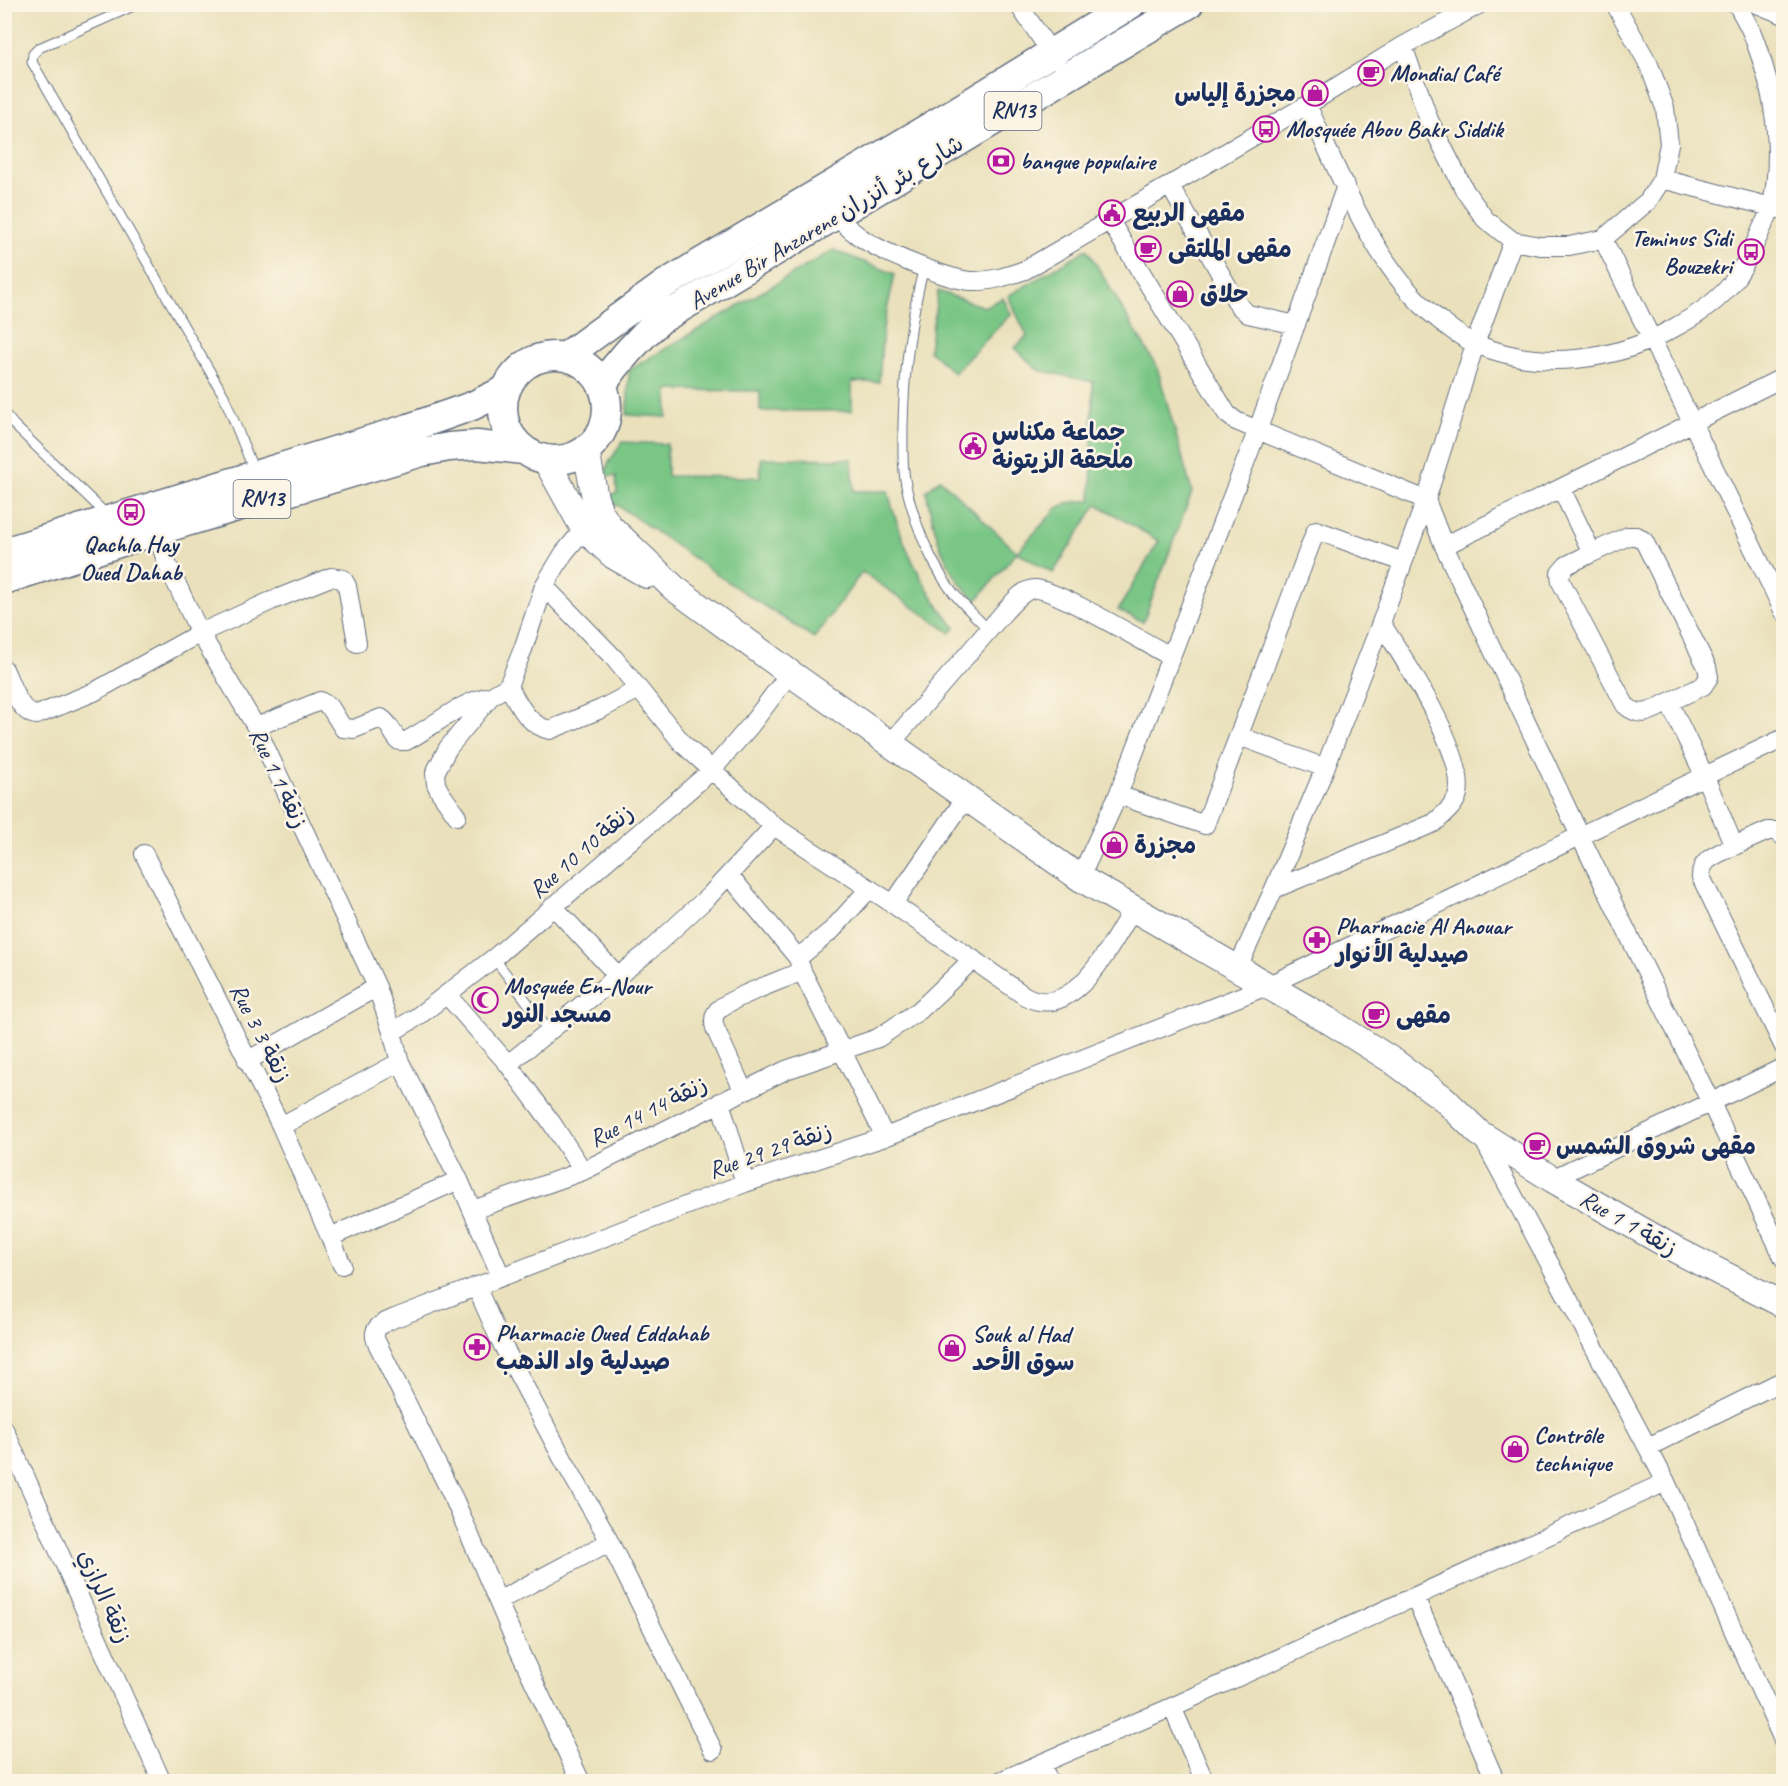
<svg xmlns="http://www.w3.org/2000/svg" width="1788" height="1786" font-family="Caveat,'Playpen Sans Arabic',sans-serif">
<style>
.green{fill:#79c685;stroke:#4a7a72;stroke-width:1.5}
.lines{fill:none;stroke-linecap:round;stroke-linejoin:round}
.lane-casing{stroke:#636d7f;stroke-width:11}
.street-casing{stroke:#636d7f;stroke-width:20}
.secondary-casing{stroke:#636d7f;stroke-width:28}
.primary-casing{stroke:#636d7f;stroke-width:31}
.lane{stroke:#fff;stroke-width:9}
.street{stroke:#fff;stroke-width:18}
.secondary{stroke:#fff;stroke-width:26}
.primary{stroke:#fff;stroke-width:28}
.labels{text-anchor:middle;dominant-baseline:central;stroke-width:5;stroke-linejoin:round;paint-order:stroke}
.shield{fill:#fcf5e5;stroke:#5e6a86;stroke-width:1.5}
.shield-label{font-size:22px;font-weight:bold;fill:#1b2f5e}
.poi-label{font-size:24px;font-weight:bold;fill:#1b2f5e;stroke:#fcf5e5;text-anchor:start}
.street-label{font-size:24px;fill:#1b2f5e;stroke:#fcf5e5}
</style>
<rect width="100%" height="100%" fill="#fcf5e5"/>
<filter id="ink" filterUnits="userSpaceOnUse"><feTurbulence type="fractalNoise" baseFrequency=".0167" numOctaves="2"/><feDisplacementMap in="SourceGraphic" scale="12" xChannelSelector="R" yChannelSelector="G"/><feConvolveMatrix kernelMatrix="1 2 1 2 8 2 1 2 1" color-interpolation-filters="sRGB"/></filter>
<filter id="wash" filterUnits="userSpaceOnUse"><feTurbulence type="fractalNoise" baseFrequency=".008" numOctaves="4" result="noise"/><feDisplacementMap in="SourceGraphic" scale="24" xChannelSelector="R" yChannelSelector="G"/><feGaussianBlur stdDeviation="1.35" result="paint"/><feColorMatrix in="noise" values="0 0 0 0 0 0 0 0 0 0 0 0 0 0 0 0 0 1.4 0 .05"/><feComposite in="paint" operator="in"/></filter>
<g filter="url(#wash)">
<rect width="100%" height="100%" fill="#eae1bc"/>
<!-- green -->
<path class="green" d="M 1087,249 L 1157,367 L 1192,492 L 1143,622 L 1118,610 L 1159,541 L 1097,504 L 1053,573 L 1017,552 L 976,601 C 943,570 935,534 926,491 L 940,479 L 1017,552 L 1057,508 L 1067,503 L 1091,500 L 1093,382 L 1038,370 L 1015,348 L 1027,336 L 1008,296 Z
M 833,250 L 895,274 L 883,328 L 879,382 L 852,382 L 852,411 L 760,411 L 760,391 L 668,390 L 667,417 L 627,415 L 629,370 Z
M 938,291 L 984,307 L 1003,298 L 1011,314 L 954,373 L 929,350 Z
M 622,442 L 667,444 L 667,476 L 760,477 L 761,458 L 852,459 L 854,491 L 888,491 C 900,543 921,586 955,627 L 951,633 L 862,572 L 814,638 L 738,589 L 610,500 L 609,495 L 617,493 L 616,476 L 605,476 L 608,464 Z"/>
</g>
<g filter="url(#ink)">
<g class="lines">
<!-- lane casing -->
<g class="lane-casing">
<path id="lane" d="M 138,4 L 39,48 L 33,54 L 32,62 L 224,396 L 254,471
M 924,267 C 910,320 904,371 903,426 C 903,447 902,469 907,490 C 914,519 925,549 941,575 C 953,596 972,613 989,630
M 4,413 L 14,425 L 107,515
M 494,958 L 549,1031"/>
</g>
<!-- street casing -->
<g class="street-casing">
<path id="street" d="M 1018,4 L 1056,60
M 1757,4 L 1784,15
M 1403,46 L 1429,120 L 1465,191 L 1485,219 L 1513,241 L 1540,246 L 1569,246 L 1603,239 L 1648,201 L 1662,179 L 1669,144 L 1665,108 L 1649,65 L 1615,4
M 1307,105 C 1341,176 1375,270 1438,319 C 1449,328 1464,339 1476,344 C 1540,371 1613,362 1672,329 C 1692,318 1712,306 1727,289 C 1741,274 1751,253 1759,235 C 1763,225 1769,215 1772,205 C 1783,151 1775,92 1755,41 C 1751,28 1743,16 1737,4
M 1662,179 L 1783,210
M 1170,186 L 1239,306 L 1248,314 L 1296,325
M 831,208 C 838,219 850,230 860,237 C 881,252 946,279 971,281 C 990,282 1008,276 1025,270 L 1307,105 L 1403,46 L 1480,4
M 1110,221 L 1227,414 L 1236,421 L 1426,500 L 1444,546 L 1580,836 L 1711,1103 L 1784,1259
M 1603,239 L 1784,612
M 1784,377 L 1561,488 L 1592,553 L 1628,536 L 1637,536 L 1644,541 L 1707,667 L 1709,677 L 1703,686 L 1669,702 L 1705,777 L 1734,846 C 1719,854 1700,858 1701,877 L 1784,1047
M 156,531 L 168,566 L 200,633 L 256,727 L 377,987 L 392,1032
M 1444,546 L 1561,488
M 1592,553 L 1567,565 L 1560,573 L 1561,582 L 1625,705 C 1642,720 1652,710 1669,702
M 544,586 L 614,658 L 683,744 L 774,826 L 893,904 L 1025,996 C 1075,1023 1111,943 1133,909
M 4,669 C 11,683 19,714 37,715 L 94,692 L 200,633 L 271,601 L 331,577 L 343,579 L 347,586 L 357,643
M 508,686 C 519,704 527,725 550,730 L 601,709 L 639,689
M 256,727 L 320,701 L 330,707 L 343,728 L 354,729 L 381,718 C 390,723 392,734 399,741 L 406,741 C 435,726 459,702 491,696
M 1239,736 L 1325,768
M 891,743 L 1005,611 C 1013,603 1022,590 1034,589 C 1053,587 1147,644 1170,656
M 1118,795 L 1205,825 L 1316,530 L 1403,562
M 457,816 L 440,792 L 436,784 L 435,773 L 439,765 L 448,748 L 491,696 L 508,686 L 523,649 L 544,586 L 564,553 L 584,529
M 1734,846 L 1768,831 L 1776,831 L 1784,837
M 144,854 L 281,1126 L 330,1237
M 729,875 L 798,958 L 802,971 L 885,1137
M 1080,878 L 1118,795 L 1258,429 L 1346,186
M 1274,889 L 1434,823 C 1443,815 1455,806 1458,794 C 1467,755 1403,657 1381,623
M 893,904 L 967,796
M 553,906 L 618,976
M 798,958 L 832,930 L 869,889
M 1237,969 L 1274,889 L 1325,768 L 1381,623 L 1426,500 L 1475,344 L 1513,241
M 447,995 L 508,1064 L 551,1122 L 583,1171
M 247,1061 L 377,987
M 508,1064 L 648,952 L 709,896 L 774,826
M 743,1090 L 715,1028 C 713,1021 713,1016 718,1010 C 731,997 783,980 802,971
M 720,1102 L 745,1183
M 281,1126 L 400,1062
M 1481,1135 L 1666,1482 L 1784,1742
M 1552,1179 L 1784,1067
M 473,1210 L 583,1171 L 786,1070 L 878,1038 L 920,1010 L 973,959
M 342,1265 L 330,1237 L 459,1180
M 501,1276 L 459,1180 L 400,1062 L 392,1032 L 417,1017 L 494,958 L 711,771 L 750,726 L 790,673
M 476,1286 L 499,1338 L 564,1461 L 603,1529 L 713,1750
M 4,1429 L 162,1782
M 1648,1447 L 1784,1380
M 1415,1597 L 1496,1782
M 498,1601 L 609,1542
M 1172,1707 L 1205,1782
M 1041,1763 L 1049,1782
M 581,1782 L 518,1648 L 455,1501 L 376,1341 C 371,1327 383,1323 395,1318 L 745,1183 L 885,1137 L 1267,986 L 1784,738
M 998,1782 L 1172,1707 L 1666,1482"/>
</g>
<!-- secondary casing -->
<g class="secondary-casing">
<path id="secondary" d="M 586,450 L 595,498 L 600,512 L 609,526 L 674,588 L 790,673 L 1080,878 L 1331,1022 L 1393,1061 L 1443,1098 L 1479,1133 L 1552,1179 L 1678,1251 L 1784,1305
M 547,460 L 549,466 L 584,529 L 614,556 L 647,575"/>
</g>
<!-- primary casing -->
<g class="primary-casing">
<path id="primary" d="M503 408a52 52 0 1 1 104 0a52 52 0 1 1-104 0Z
M 566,356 L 665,284 L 960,109 L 1131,4
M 602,385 C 619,360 637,340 660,320 L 1189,4
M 4,552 L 409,428 L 472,406 L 505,390
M 4,580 L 156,531 L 422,452 L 449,447 L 477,445 L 524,450"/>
</g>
<!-- lane -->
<use href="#lane" class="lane"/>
<!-- street -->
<use href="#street" class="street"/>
<!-- secondary -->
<use href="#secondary" class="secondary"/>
<!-- primary -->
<use href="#primary" class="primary"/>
</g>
</g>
<!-- icons -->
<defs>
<g id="cafe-ring" transform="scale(1.35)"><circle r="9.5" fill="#fcf5e5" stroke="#b5179e" stroke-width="1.5"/><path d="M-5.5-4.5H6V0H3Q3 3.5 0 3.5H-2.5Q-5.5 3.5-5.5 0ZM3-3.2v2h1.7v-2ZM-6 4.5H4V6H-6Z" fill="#b5179e"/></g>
<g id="shop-ring" transform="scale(1.35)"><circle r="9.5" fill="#fcf5e5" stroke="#b5179e" stroke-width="1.5"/><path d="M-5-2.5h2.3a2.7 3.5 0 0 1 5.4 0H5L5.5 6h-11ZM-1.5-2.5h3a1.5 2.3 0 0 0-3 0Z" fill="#b5179e"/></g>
<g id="bus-ring" transform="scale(1.35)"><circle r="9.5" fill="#fcf5e5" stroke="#b5179e" stroke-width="1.5"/><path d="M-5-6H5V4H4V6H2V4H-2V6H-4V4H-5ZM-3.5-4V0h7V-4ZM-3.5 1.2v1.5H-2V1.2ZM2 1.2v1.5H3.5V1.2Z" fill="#b5179e"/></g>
<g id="bank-ring" transform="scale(1.35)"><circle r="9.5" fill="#fcf5e5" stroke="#b5179e" stroke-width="1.5"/><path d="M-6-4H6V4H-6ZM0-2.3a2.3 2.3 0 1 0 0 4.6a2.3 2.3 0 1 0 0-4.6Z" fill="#b5179e"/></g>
<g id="civic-ring" transform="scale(1.35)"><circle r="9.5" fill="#fcf5e5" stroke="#b5179e" stroke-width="1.5"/><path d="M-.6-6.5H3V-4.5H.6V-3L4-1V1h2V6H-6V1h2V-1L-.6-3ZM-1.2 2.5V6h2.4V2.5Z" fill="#b5179e"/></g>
<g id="pharmacy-ring" transform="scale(1.35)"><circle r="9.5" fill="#fcf5e5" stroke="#b5179e" stroke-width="1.5"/><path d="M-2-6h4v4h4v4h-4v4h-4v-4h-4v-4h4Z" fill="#b5179e"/></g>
<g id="mosque-ring" transform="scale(1.35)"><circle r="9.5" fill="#fcf5e5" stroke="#b5179e" stroke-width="1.5"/><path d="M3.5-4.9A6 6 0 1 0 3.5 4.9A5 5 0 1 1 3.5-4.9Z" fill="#b5179e"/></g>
</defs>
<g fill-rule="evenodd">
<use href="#cafe-ring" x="1371" y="73"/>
<use href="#shop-ring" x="1315" y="93"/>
<use href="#bus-ring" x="1266" y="129"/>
<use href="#bank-ring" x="1001" y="161"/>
<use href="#civic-ring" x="1112" y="213"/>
<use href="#cafe-ring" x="1148" y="249"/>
<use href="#bus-ring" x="1751" y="252"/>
<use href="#shop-ring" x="1180" y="294"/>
<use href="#civic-ring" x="973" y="446"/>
<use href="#bus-ring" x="131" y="512"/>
<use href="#shop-ring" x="1114" y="845"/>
<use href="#pharmacy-ring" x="1317" y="940"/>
<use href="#mosque-ring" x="485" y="1000"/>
<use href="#cafe-ring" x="1376" y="1015"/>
<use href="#cafe-ring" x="1537" y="1146"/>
<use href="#pharmacy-ring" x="477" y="1347"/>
<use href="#shop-ring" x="952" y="1348"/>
<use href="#shop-ring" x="1515" y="1449"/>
</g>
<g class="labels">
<!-- shield labels -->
<g class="shield">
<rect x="984.5" y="92" width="57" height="38" rx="4.5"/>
<rect x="233.5" y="480" width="57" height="38" rx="4.5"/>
</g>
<g class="shield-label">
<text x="1013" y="111">RN13</text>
<text x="262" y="499">RN13</text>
</g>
<!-- poi labels -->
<g class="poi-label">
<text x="1390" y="73">Mondial Café</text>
<text x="1296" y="93" text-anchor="end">مجزرة إلياس</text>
<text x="1286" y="129">Mosquée Abou Bakr Siddik</text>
<text x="1020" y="161">banque populaire</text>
<text x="1132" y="213">مقهى الربيع</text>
<text x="1732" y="238" text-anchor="end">Teminus Sidi<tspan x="1732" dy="28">Bouzekri</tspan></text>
<text x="1168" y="249">مقهى الملتقى</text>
<text x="1200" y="294">حلاق</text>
<text x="992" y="432">جماعة مكناس<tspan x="992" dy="28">ملحقة الزيتونة</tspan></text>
<text x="131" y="544" text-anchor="middle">Qachla Hay<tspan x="131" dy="28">Oued Dahab</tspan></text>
<text x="1134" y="845">مجزرة</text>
<text x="1336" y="926">Pharmacie Al Anouar<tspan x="1336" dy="28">صيدلية الأنوار</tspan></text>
<text x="504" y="986">Mosquée En-Nour<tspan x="504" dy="28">مسجد النور</tspan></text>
<text x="1396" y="1015">مقهى</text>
<text x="1556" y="1146">مقهى شروق الشمس</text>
<text x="496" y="1333">Pharmacie Oued Eddahab<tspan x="496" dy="28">صيدلية واد الذهب</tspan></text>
<text x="972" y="1334">Souk al Had<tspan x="972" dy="28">سوق الأحد</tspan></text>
<text x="1534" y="1435">Contrôle<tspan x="1534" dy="28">technique</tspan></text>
</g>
<!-- street labels -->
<g class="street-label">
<text transform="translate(826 222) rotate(-31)">Avenue Bir Anzarene شارع بئر أنزران</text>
<text transform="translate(279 778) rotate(65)">Rue 1 زنقة 1</text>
<text transform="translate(581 851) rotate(-41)">Rue 10 زنقة 10</text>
<text transform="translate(261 1033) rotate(63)">Rue 3 زنقة 3</text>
<text transform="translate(648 1111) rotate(-27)">Rue 14 زنقة 14</text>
<text transform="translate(770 1150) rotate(-19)">Rue 29 زنقة 29</text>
<text transform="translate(1629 1223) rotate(30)">Rue 1 زنقة 1</text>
<text transform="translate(105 1596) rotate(66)">زنقة الرازي</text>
</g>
</g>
<!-- margin -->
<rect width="1788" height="1786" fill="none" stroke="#fcf5e5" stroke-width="24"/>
</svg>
